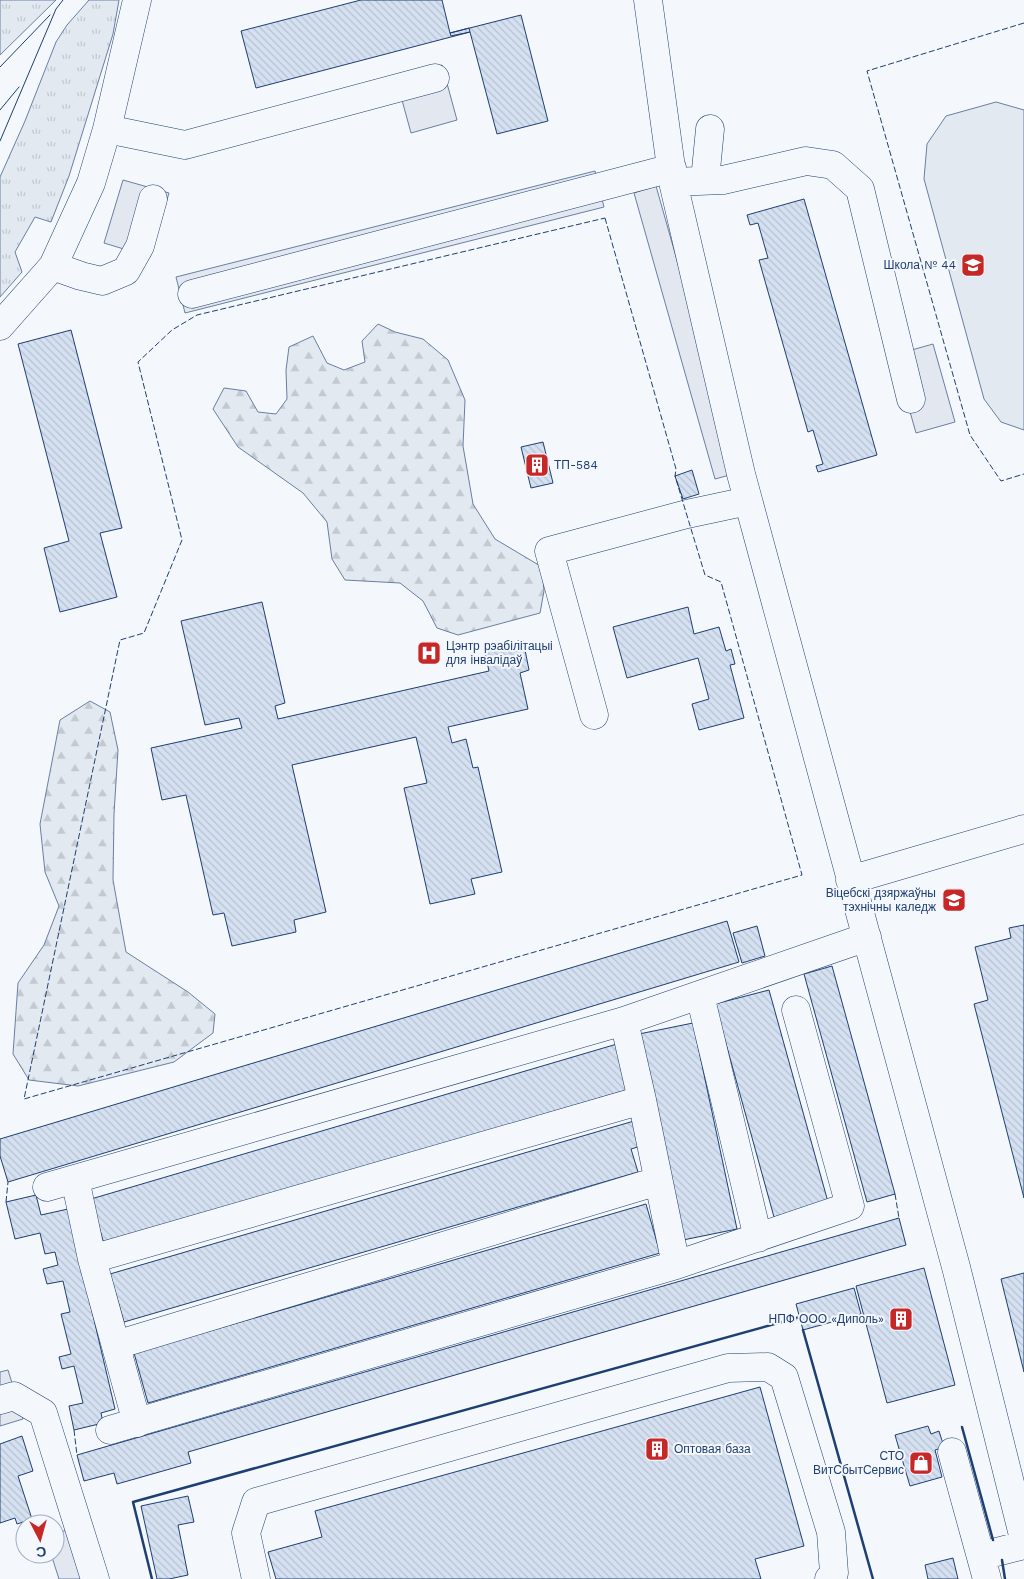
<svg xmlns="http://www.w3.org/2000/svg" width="1024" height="1579" font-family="'Work Sans',sans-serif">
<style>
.grass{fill:url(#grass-tufts);stroke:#687fa3}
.forest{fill:url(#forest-firs);stroke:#687fa3}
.pitch{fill:#e3e9f0;stroke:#687fa3}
.parking{fill:#e3e8f0;stroke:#687fa3}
.building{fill:url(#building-back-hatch);stroke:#1d3f73}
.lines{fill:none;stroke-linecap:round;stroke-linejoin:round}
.minor-casing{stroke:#1d3f73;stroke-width:29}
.minor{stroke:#f4f7fb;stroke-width:28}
.tram{stroke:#1d3f73;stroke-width:1}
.fence{stroke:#1d3f73;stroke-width:1;stroke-dasharray:6 2.5;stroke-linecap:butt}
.wall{stroke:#1d3f73;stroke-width:2.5}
.labels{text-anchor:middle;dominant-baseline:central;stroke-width:4;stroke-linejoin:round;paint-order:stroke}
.poi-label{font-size:12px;fill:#1d3f73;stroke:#f4f7fb;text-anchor:end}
</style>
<defs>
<pattern id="grass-tufts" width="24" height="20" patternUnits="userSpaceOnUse" patternTransform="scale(1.25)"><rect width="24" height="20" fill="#e3e9f0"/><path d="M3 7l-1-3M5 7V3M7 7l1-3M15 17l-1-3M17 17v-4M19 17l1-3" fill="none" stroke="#c2c9d1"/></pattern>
<pattern id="forest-firs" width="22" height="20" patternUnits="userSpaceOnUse" patternTransform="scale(1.25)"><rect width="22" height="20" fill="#e3e9f0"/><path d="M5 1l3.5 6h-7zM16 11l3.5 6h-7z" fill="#c2c9d1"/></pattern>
<pattern id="building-back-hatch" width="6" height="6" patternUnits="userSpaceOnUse" patternTransform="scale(1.25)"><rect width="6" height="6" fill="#d5e0f0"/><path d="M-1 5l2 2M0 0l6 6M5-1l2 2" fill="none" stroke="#b6c1d1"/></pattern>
</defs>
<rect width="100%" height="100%" fill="#f4f7fb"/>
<!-- grass -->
<path class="grass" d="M 0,0 L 56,0 L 0,55 Z
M 89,0 L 119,0 L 113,34 L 69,176 L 51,222 L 35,217 L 15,252 L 22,272 L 0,297 L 0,177 L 25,121 L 56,42 L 67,25 Z"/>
<!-- forest -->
<path class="forest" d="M 378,324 L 395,332 L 423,339 L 448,360 L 465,400 L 463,446 L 473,504 L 495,539 L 542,567 L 544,591 L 540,613 L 458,635 L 437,628 L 423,601 L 400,583 L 345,580 L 332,559 L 327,522 L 303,493 L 238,447 L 213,409 L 224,388 L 246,391 L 258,412 L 276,414 L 287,399 L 286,370 L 289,347 L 313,336 L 327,363 L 344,370 L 365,362 L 362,341 Z
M 90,701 L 110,712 L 118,750 L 114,814 L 113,880 L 126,952 L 188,992 L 215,1014 L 213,1033 L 174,1062 L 78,1086 L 29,1080 L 13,1054 L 18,983 L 44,945 L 59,906 L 45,872 L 40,824 L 60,720 Z"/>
<!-- pitch -->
<path class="pitch" d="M 996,102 L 1024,110 L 1024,430 L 1001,422 L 984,399 L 924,179 L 927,144 L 946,116 Z"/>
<!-- parking -->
<path class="parking" d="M 442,65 L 457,120 L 411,133 L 396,78 Z
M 595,171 L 604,207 L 185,313 L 176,277 Z
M 123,180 L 169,193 L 150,257 L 104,243 Z
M 656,186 L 737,473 L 715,479 L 634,193 Z
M 933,344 L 955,422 L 916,433 L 894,355 Z
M 8,1370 L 23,1419 L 0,1426 L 0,1372 Z
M 73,1528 L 89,1579 L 59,1579 L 51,1554 L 55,1554 L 55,1534 Z"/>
<!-- building -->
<path class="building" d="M 361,0 L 442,0 L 450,33 L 521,15 L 548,121 L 497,134 L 470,32 L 256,88 L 241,31 Z
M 469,28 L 470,32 L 451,36 L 450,33 Z
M 804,199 L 877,455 L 818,472 L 816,466 L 823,464 L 813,430 L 808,432 L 759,260 L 768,258 L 758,223 L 750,225 L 747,215 Z
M 71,330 L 122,528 L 100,533 L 117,597 L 60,612 L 44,548 L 69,541 L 18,344 Z
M 543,442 L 553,483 L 531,488 L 521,447 Z
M 692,470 L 699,494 L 683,499 L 675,476 Z
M 262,602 L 285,703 L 275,706 L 278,719 L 489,671 L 484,649 L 523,640 L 529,670 L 520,673 L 528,709 L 448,727 L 452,743 L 466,739 L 473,768 L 478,767 L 502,872 L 471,879 L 475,894 L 430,904 L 404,788 L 427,783 L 416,737 L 292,765 L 326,912 L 294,920 L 296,932 L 232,946 L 224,913 L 213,915 L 186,795 L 162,800 L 151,748 L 242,728 L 239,718 L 205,725 L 181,621 Z
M 688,607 L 694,634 L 719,627 L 726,651 L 731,649 L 735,664 L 730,665 L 744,718 L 699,730 L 692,704 L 709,699 L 698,658 L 627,678 L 613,627 Z
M 727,921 L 739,962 L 8,1182 L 0,1156 L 0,1139 Z
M 1024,925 L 1024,1198 L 974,1004 L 988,1000 L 975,947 L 1011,938 L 1009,928 Z
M 757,926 L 765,956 L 742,963 L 733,933 Z
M 832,966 L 895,1194 L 867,1202 L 804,974 Z
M 769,990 L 828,1202 L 774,1217 L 715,1004 Z
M 693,1023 L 737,1229 L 683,1240 L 639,1034 Z
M 617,1044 L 630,1089 L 104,1244 L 91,1199 Z
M 634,1121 L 641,1146 L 631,1149 L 638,1172 L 124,1322 L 110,1274 Z
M 36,1195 L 41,1215 L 68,1209 L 115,1409 L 101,1413 L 103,1423 L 74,1430 L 69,1406 L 83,1403 L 74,1366 L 62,1369 L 59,1357 L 71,1354 L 61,1314 L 70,1312 L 63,1281 L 47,1284 L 43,1269 L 58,1265 L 55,1252 L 45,1254 L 40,1233 L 15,1239 L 6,1202 Z
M 646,1204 L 660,1253 L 148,1403 L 134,1353 Z
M 899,1218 L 906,1245 L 188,1452 L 191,1463 L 117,1484 L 114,1473 L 84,1481 L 77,1455 Z
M 924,1268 L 955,1385 L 887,1403 L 856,1286 Z
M 1024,1273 L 1024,1372 L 1001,1279 Z
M 854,1288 L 861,1314 L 803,1330 L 796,1304 Z
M 760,1387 L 804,1546 L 755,1559 L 761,1579 L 276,1579 L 268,1552 L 322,1537 L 315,1511 Z
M 928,1426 L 931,1434 L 939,1431 L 944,1447 L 935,1450 L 942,1477 L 910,1486 L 895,1435 Z
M 22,1436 L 33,1471 L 18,1476 L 32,1519 L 17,1524 L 15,1518 L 0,1523 L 0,1444 Z
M 188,1496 L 194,1522 L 178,1525 L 188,1575 L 169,1579 L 157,1579 L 141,1506 Z
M 953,1558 L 958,1579 L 928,1579 L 925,1565 Z"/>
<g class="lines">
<!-- minor casing -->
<g class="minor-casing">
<path id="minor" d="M 648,0 L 673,182 L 741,474 L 956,1267 L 1024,1539
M 107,129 L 185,145 L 435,78
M 705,180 L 710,129
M 673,182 L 723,180 L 806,161 L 833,165 L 860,189 L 911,399
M 53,266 L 81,276 L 102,281 L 126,271 L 140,246 L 153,199
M 192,294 L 672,168
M 0,326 L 53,266 L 91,183 L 107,129 L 137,0
M 594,715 L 549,551 L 687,514 L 748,501
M 850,880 L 1024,829
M 700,995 L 758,1238
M 624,1021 L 642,1100 L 676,1265
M 75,1179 L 92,1259 L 137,1423
M 47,1187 L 624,1021 L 867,937
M 92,1259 L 642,1100
M 116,1345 L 658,1181
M 0,1400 L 14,1396 L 43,1413 L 95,1579
M 110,1430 L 676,1265 L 850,1206 L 796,1010
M 952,1452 L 987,1579
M 981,1556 L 1024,1545
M 256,1579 L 246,1533 L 256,1502 L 728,1368 L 768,1367 L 784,1377 L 831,1532 L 834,1573 L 829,1579"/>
</g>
<!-- minor -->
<use href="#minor" class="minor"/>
<!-- tram -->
<path class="tram" d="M 0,67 L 50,15
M 0,110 L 19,87
M 0,141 L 56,9 L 63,0"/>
<!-- fence -->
<path class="fence" d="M 1024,23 L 867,71 L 970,435 L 1001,481 L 1024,474
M 605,218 L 676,469 L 675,476 L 705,575 L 721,582 L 802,875 L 24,1099 L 120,640 L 144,633 L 182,540 L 138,362 L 172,330 L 197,315 Z
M 895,1194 L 899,1218
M 6,1202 L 8,1182
M 74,1430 L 77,1455"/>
<!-- wall -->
<path class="wall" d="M 803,1330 L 873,1579
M 962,1427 L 993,1540
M 1002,1560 L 1005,1579
M 152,1579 L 133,1502 L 800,1317"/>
</g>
<!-- icons -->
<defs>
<g id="school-square" transform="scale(1.25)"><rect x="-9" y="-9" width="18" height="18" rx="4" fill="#c62828" stroke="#f4f7fb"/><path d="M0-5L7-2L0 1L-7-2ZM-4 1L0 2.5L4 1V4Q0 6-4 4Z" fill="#fff"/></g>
<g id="building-square" transform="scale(1.25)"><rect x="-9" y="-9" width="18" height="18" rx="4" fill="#c62828" stroke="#f4f7fb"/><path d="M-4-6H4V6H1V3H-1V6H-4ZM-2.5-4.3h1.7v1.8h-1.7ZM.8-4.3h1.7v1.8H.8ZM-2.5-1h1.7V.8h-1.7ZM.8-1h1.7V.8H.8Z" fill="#fff"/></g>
<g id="hospital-square" transform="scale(1.25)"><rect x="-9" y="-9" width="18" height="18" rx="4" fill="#c62828" stroke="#f4f7fb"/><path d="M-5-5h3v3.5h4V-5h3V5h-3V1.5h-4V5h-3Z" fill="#fff"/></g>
<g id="university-square" transform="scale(1.25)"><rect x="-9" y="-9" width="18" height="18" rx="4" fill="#c62828" stroke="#f4f7fb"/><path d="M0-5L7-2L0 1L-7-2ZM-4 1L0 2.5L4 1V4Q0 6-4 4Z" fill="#fff"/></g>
<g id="shop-square" transform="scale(1.25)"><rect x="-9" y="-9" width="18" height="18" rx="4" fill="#c62828" stroke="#f4f7fb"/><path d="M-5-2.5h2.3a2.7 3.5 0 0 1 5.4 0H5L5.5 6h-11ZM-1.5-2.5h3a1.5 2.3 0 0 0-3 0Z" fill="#fff"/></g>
</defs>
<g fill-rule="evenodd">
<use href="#school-square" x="973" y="265"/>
<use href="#building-square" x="537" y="465"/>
<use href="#hospital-square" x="429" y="653"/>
<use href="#university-square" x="954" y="900"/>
<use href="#building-square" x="901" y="1319"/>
<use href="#building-square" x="657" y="1449"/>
<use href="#shop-square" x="921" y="1463"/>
</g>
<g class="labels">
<!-- poi labels -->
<g class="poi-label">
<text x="956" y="265">Школа № 44</text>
<text x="554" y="465" text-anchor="start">ТП-584</text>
<text x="446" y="646" text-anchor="start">Цэнтр рэабілітацыі<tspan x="446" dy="14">для інвалідаў</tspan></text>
<text x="936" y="893">Віцебскі дзяржаўны<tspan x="936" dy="14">тэхнічны каледж</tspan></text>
<text x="884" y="1319">НПФ ООО «Диполь»</text>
<text x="674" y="1449" text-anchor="start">Оптовая база</text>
<text x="904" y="1456">СТО<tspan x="904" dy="14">ВитСбытСервис</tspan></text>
</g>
</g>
<!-- north arrow -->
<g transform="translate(40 1539) rotate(174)"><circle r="24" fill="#f4f7fb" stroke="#9eadc5"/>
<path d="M0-4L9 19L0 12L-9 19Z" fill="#c62828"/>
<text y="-8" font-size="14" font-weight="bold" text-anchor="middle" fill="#1d3f73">С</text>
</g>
</svg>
